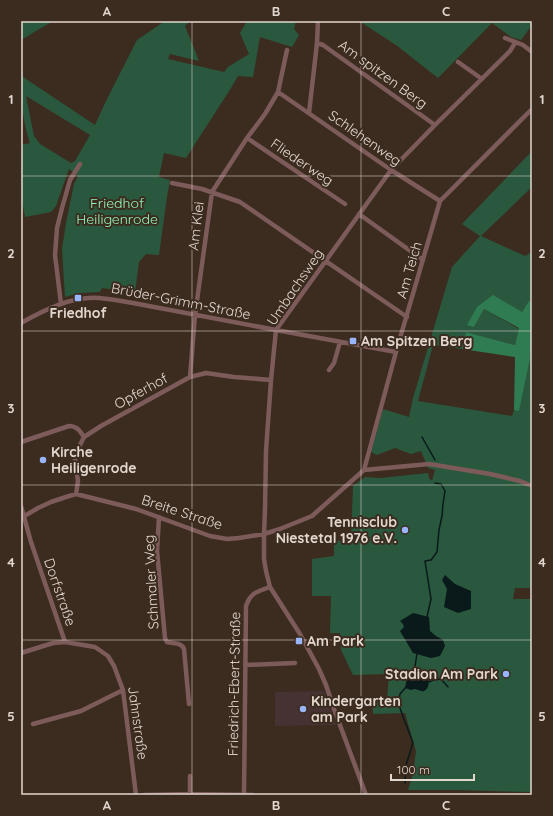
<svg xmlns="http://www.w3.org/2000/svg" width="553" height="816" font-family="Quicksand,sans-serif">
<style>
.education{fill:#463133}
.green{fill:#29583e;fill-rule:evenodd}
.forest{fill:#2f7c53}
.water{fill:#0a191a}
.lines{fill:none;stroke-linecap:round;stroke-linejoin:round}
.stream{stroke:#0a191a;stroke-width:1.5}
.street{stroke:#7d5b5a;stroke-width:4.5}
.grid{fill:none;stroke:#e2d7cf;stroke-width:1;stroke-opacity:0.55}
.poi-dot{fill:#99b5fd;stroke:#3c2c1f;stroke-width:1.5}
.labels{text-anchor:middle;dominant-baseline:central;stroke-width:4;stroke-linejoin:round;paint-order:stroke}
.street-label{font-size:14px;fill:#e2d7cf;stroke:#3c2c1f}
.park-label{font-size:14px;fill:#90f9bc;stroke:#3c2c1f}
.poi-label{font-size:14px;font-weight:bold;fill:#e2d7cf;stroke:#3c2c1f;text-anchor:start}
.neatline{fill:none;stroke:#e2d7cf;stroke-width:1.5}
.grid-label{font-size:13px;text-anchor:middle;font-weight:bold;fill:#e2d7cf}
</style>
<rect width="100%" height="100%" fill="#3c2c1f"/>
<!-- education -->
<path class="education" d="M 324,691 L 336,725 L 275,726 L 275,692 Z"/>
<!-- green -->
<path class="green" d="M 21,21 L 53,21 L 21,40 Z
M 165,21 L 190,21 L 185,26 L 199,61 L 170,54 L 168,59 L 224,72 L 228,67 L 249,54 L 240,33 L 247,21 L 296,21 L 294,29 L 299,35 L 292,47 L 260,37 L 253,77 L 238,76 L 231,88 L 186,158 L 164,153 L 159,177 L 170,180 L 167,197 L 159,255 L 146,254 L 139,262 L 135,293 L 102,288 L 100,292 L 80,293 L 65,297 L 62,249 L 66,223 L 74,184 L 78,176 L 69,169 L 56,206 L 51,212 L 25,217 L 21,195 L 21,145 L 30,143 C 21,117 21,93 21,65 L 23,77 L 95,125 L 106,101 L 137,40 ZM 26,96 L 90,135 L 75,161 L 71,163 L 40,144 L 34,136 Z
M 359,21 L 532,21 L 532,25 L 521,40 L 511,37 L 492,23 L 438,78 L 396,45 Z
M 532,151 L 532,187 L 481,236 L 525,256 L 532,252 L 532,303 L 529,302 L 522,312 L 477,307 L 474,327 L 484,309 L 519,329 L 515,345 L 466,332 L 462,349 L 433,345 L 418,401 L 512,416 L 514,410 L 519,410 L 530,359 L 532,339 L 532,588 L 515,588 L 513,599 L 532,599 L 532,792 L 454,790 L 408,790 L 413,774 L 416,751 L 405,713 L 373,714 L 372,701 L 387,700 L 389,674 L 353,675 L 341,650 L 340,633 L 330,633 L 331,596 L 312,596 L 312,559 L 334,556 L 334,541 L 351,540 L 353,486 L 365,477 L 380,478 L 428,473 L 429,478 L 432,481 L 435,470 L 428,468 L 421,451 L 411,454 L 395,448 L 377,455 L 371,452 L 383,409 L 409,417 L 413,398 L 452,267 L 480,236 L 462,224 Z"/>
<!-- forest -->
<path class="forest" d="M 493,295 L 522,312 L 529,301 L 532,303 L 532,339 L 530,359 L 519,411 L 514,410 L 515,357 L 462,349 L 466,332 L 515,345 L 519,328 L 484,309 L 474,327 L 467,325 L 477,307 Z"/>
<!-- water -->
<path class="water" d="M 445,575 L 455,584 L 471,591 L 471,609 L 458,613 L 444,607 L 447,589 L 442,580 Z
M 413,613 L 429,617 L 430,631 L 436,636 L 443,640 L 445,646 L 440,656 L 431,658 L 413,653 L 400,631 L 404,627 L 403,624 L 400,621 Z
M 419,671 C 422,673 425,674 427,677 C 430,681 429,689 424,691 C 421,692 417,689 414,689 L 411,690 L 405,688 L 408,673 Z"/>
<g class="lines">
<!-- stream -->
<path class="stream" d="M 422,437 L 435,460
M 427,617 L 431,599 L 425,561 L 431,560 L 437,552 L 439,530 L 442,516 L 443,504 L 445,491 L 441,484 L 435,483
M 414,672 L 417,654
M 429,682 L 433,680 L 441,679 L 448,687
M 405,783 L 406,765 L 413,743 L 398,703 L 400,694 L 406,687"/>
<!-- street -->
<path class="street" d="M 505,38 L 523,45 L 532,52
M 317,43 L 323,45 L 435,125
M 458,62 L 482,79
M 278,92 L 391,170 L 440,201
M 309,113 L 317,43 L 318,21
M 247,138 L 345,204
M 172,183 L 202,189 L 240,202 L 407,317
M 359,214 L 423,260
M 61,304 L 55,255 L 57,228 L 62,208 L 70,180 L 80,164
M 21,323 C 44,310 72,296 99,298 C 111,299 122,301 133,303 L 276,330 L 396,352
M 329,370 L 334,363 L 340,342
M 190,377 L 195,315 L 212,192 L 247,138 L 265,114 L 278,92 L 287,50
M 21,442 L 69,426 C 77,426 80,431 84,437
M 364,470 L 396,352 L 440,201 L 532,109
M 76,494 L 78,481 L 75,461 L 75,455 L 84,437 L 101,426 L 190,377 L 206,373 L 234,377 L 271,380
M 21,506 L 31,542 L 65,642
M 159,517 L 157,551 L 165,638 L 167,642 C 174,644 181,642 184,649 L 189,704
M 21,518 L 38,508 L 51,502 L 66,497 L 76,494 L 136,509 L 210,536 L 227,539 L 239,538 L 264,534 L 280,529 L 312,516 L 364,470 L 429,464 L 490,474 L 520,481 L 532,486
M 21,653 L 53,643 L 65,642 L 95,647 L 108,656 L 114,666 L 123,690 L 136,795
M 245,665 L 295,663
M 33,724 L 81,711 L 123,690
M 190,776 L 190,794
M 144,795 L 190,794 L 253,795
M 244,795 L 246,606 C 251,592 257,592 270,587
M 366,795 L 334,709 L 326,685 L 319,669 L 300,634 L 270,587 L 266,571 L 264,559 L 264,534 L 265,509 L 266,451 L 271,380 L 276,330 L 391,170 L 435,125 L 510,51 L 515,43"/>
</g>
<!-- grid -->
<path class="grid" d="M 192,21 L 192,795M 361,21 L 361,795M 21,176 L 532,176M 21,331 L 532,331M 21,485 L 532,485M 21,640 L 532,640"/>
<!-- markers -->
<g class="poi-dot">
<rect x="74" y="294" width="8" height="8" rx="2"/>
<rect x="349" y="337" width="8" height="8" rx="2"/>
<circle cx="43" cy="460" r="4"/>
<circle cx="405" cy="530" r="4"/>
<rect x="295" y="637" width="8" height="8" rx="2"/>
<circle cx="506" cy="674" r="4"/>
<circle cx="303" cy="709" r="4"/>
</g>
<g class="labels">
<!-- street labels -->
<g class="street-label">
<text transform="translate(383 74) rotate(36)">Am spitzen Berg</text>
<text transform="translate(365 138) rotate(35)">Schlehenweg</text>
<text transform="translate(302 162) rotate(34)">Fliederweg</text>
<text transform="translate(196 226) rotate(-83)">Am Klei</text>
<text transform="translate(409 270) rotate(-74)">Am Teich</text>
<text transform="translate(295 287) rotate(-56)">Umbachsweg</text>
<text transform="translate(181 301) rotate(11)">Brüder-Grimm-Straße</text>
<text transform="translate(141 391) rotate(-29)">Opferhof</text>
<text transform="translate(182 512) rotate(18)">Breite Straße</text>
<text transform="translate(151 582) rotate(-93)">Schmaler Weg</text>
<text transform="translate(60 592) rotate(71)">Dorfstraße</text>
<text transform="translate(234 684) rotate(-89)">Friedrich-Ebert-Straße</text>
<text transform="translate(138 723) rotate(82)">Jahnstraße</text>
</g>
<!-- park labels -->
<g class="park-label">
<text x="117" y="203">Friedhof<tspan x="117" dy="16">Heiligenrode</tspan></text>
</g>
<!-- poi labels -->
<g class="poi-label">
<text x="78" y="313" text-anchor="middle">Friedhof</text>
<text x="361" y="341">Am Spitzen Berg</text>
<text x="51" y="452">Kirche<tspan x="51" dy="16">Heiligenrode</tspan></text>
<text x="397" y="522" text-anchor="end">Tennisclub<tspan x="397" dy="16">Niestetal 1976 e.V.</tspan></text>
<text x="307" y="641">Am Park</text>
<text x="498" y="674" text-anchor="end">Stadion Am Park</text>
<text x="311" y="701">Kindergarten<tspan x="311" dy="16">am Park</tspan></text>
</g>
</g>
<!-- border -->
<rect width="553" height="816" fill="none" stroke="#3c2c1f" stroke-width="44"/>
<!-- scale -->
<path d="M391 774v6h83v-6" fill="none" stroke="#e2d7cf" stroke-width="2"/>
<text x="397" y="774" font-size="12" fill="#e2d7cf" stroke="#3c2c1f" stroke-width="3" paint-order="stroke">100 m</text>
<rect x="22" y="22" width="509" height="772" class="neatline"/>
<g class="grid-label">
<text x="107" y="16">A</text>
<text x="276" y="16">B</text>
<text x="446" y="16">C</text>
<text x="11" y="104">1</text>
<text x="542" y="104">1</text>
<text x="11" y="258">2</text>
<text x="542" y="258">2</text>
<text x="11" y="413">3</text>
<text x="542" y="413">3</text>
<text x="11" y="567">4</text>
<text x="542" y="567">4</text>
<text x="11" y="721">5</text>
<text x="542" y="721">5</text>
<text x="107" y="810">A</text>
<text x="276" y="810">B</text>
<text x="446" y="810">C</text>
</g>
</svg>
